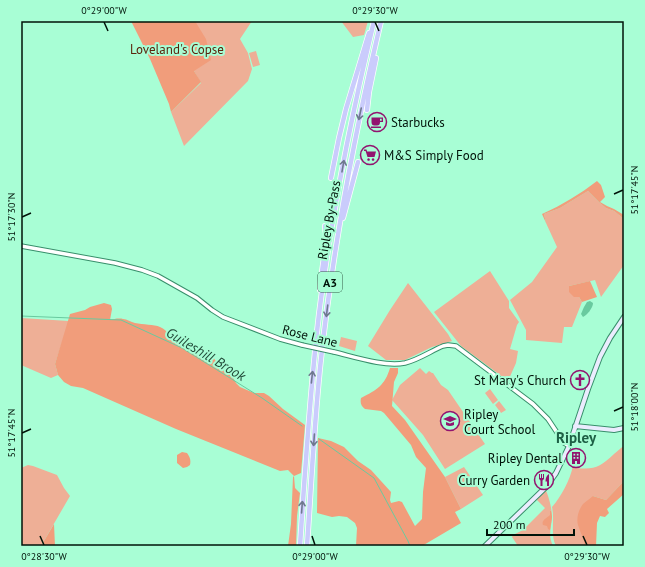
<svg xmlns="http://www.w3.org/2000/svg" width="645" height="567" font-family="'PT Sans',sans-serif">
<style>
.green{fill:#eeaf96}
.forest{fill:#f19d7b}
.water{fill:#69ca9f}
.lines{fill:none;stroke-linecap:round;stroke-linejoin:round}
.stream{stroke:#69ca9f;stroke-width:1}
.tertiary-casing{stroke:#388f6b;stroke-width:5.5}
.secondary-casing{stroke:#388f6b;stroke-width:6}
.trunk-casing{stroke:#fff;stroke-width:6}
.tertiary{stroke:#fff;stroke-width:3.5}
.secondary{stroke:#ebecfe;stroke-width:4}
.trunk{stroke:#caccfc;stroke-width:4.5}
.tertiary-bridge-casing{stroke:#388f6b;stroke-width:5.5;stroke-linecap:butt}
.tertiary-bridge{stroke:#fff;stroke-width:3.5}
.oneway{stroke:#6f798f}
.ticks{fill:none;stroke:#001309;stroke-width:1.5}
.labels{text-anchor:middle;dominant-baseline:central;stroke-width:4;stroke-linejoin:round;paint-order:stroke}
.shield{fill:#a8fed5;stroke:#325a46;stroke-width:1}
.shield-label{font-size:12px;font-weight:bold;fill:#001309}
.park-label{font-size:13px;fill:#5a250d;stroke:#a8fed5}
.poi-label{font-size:13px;fill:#001309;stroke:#a8fed5;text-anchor:start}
.street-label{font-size:13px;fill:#001309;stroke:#a8fed5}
.water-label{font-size:14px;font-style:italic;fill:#214a38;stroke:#a8fed5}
.quarter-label{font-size:15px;font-weight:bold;fill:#1d6045;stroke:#a8fed5}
.neatline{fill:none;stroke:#001309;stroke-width:1.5}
.ticks-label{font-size:10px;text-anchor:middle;fill:#001309}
</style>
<rect width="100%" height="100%" fill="#a8fed5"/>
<!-- green -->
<path class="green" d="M 194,21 L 252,21 L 240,39 L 248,53 L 252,69 L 248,81 L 184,146 L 171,112 L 201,83 L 194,71 Z
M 341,21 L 368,21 L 364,35 L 353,37 Z
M 256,51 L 260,65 L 253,67 L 249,53 Z
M 588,191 L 600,203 L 606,208 L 614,211 L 624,219 L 624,265 L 601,297 L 595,280 L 569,286 L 579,297 L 582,302 L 572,327 L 564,327 L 562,343 L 526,340 L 526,330 L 510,300 L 532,282 L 557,247 L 546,223 L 544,214 L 560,208 Z
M 490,271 L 509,301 L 509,308 L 519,322 L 517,325 L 510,349 L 518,351 L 516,363 L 508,381 L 461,346 L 434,312 Z
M 408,283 L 448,334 L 452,341 L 432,347 L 405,360 L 386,360 L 368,346 L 390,310 Z
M 21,318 L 69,321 L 55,364 L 58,375 L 51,378 L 21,365 Z
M 341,337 L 357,341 L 355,351 L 339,346 Z
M 420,368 L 426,374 L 429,371 L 432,373 L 433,373 L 441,385 L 448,390 L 485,444 L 445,469 L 423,435 L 392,400 L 400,385 Z
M 490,389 L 498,400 L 493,404 L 485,393 Z
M 499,401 L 506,410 L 501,413 L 495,405 Z
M 624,446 L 624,481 L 606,500 L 593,496 L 591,546 L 556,546 C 550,535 555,520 552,507 C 561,497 570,480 573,466 L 574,465 L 576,468 C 595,470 600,467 614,454 C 618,451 620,448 624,446 Z
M 28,465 L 33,466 L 57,475 L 64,488 L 70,496 L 41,546 L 21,546 L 21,468 Z
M 464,467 L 483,495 L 461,509 L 445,477 Z
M 544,491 L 546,491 L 547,493 C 550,501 552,510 552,518 C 551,529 548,535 553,546 L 518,546 L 512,537 L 513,535 L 523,530 L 545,508 L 536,499 Z"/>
<!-- forest -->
<path class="forest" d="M 131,21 L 195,21 L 206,39 L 211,60 L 194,71 L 201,82 L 171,112 L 169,104 L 150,59 Z
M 597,181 L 601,185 L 605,197 L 600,202 L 607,206 L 614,209 L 624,215 L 624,219 L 614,211 L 606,208 L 600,203 L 588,191 L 560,208 L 544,214 L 546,223 L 542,214 C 562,205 580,194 597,181 Z
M 590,281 L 597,297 L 582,302 L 579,297 L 574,297 L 569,292 L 569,286 Z
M 104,303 L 111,305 L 112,309 L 110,320 C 114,319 119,318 123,319 C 127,319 131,322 135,323 C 143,325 154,324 160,327 C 170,331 169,341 181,338 L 187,342 L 191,348 L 200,353 L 207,353 L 212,354 L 215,360 L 232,376 L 236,383 L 240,387 L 254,393 L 264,393 L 269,396 L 283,409 L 305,425 L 301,473 L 294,476 L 295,488 L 300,493 L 297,516 L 296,546 L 288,546 L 291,524 L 293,477 L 294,476 L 288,470 L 280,471 L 176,429 L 83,388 L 71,386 L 64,382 L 58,375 L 55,364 L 70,314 L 85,310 L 90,307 Z
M 390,368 L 398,368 L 398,373 L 394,382 L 392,406 L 405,420 L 445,477 L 461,509 L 455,512 L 461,523 L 422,546 L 356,546 L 357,528 L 355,523 L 347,517 L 339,516 L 332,517 L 317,513 L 318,438 L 331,441 L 344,447 L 358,461 L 371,470 L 391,492 L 390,500 L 391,503 L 399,501 L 402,502 L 415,526 L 422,519 L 423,492 L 426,468 L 416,457 L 411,445 L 384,413 L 381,411 L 365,409 C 361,406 360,403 361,398 C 377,390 385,385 390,368 Z
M 182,452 L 187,453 C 190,457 191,460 190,465 L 187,467 L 183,468 L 177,463 L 177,455 Z
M 624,481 L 624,494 L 607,509 L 609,513 L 605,517 L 600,516 L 597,523 L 596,546 L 585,546 C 584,539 580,532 578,525 C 576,518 579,509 583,504 C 586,501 590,499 593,496 L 606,500 Z
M 550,511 L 551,511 L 552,517 L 550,530 L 548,529 L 547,526 L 543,525 C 541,520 547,518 550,515 Z
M 54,524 L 55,546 L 41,546 Z"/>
<!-- water -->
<path class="water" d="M 590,301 L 593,303 C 593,308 587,315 583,317 L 581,314 L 584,307 L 587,302 Z"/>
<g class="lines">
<!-- stream -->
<path class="stream" d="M 21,316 L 121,320 L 182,348 L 262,398 L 302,426
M 319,439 L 374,478 L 408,541 L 410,546"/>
<!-- tertiary casing -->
<g class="tertiary-casing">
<path id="tertiary" d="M 21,246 L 115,263 L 142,270 L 158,276 L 197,298 L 212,310 L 223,317 L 280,339 L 302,345
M 334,352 C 355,357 384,367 405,363 C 418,360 431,351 443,346 L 448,345 L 456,346 L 533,404 L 548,419 L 564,443 L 569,446"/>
</g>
<!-- secondary casing -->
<g class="secondary-casing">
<path id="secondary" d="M 575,426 L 614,430 L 624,428
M 485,546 L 546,487 L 556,473 L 569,446 L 588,389 L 600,357 L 610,338 L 624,317"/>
</g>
<!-- trunk casing -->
<g class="trunk-casing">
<path id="trunk" d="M 367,110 L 369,92 L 376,58
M 331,178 L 339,138 L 346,109 L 369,33
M 343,218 L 358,162
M 320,290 C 321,269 328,246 325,226
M 300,546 C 305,469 310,391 319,314 C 331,216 351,118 374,21
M 307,546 C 311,487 314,427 320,368 C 332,251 354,136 381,21"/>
</g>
<!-- tertiary -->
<use href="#tertiary" class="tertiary"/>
<!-- secondary -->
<use href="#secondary" class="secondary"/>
<!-- trunk -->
<use href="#trunk" class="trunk"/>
<!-- tertiary-bridge casing -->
<g class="tertiary-bridge-casing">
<path id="tertiary-bridge" d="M 302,345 L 334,352"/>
</g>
<!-- tertiary-bridge -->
<use href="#tertiary-bridge" class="tertiary-bridge"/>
</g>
<!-- one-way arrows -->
<defs><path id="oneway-shaft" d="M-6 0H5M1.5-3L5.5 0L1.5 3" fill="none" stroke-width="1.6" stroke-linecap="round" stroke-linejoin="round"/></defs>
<g class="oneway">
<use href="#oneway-shaft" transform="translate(360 114) rotate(102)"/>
<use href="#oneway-shaft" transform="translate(343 166) rotate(-80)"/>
<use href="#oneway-shaft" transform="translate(327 311) rotate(97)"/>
<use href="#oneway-shaft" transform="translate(312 377) rotate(-84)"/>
<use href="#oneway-shaft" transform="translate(314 440) rotate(94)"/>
<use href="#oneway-shaft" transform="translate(302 507) rotate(-86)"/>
</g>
<!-- ticks -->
<path class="ticks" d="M 104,22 L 108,31M 375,22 L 379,31M 614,194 L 623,190M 22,217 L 31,213M 614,411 L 623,407M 22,433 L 31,429M 40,536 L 44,545M 312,536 L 315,545M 583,536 L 587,545"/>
<!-- icons -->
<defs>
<g id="cafe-ring" transform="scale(1)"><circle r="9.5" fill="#a8fed5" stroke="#92146f" stroke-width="1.5"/><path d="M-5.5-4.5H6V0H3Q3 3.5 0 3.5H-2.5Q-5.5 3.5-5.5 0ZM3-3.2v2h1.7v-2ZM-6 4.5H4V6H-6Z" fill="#92146f"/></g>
<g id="supermarket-ring" transform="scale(1)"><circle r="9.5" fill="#a8fed5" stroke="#92146f" stroke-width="1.5"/><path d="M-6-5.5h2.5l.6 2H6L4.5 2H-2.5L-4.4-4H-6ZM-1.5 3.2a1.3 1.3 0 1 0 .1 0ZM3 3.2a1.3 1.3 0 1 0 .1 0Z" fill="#92146f"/></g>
<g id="church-ring" transform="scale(1)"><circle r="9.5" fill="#a8fed5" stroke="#92146f" stroke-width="1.5"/><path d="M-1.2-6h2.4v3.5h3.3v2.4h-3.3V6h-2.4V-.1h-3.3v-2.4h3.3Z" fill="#92146f"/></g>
<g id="school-ring" transform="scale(1)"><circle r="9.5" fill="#a8fed5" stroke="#92146f" stroke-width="1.5"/><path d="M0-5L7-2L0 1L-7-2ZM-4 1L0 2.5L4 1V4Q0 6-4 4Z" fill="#92146f"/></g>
<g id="building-ring" transform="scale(1)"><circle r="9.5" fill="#a8fed5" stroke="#92146f" stroke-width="1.5"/><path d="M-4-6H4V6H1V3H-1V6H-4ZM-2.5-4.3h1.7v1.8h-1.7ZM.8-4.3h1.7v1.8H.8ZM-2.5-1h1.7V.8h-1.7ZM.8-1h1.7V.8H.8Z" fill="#92146f"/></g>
<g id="restaurant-ring" transform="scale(1)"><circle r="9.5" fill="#a8fed5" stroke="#92146f" stroke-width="1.5"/><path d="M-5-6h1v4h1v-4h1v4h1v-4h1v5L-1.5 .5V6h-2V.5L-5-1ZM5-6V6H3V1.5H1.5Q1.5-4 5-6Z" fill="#92146f"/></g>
</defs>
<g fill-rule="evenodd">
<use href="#cafe-ring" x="377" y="122"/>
<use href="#supermarket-ring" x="370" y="155"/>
<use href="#church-ring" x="580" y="380"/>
<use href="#school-ring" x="450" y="421"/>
<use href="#building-ring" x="576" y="458"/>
<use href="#restaurant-ring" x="544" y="480"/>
</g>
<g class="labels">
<!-- shield labels -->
<rect class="shield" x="318" y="272" width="24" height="20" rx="3"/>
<g class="shield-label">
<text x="330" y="282">A3</text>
</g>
<!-- park labels -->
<g class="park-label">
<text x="177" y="49">Loveland's Copse</text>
</g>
<!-- poi labels -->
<g class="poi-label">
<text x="391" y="122">Starbucks</text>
<text x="384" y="155">M&amp;S Simply Food</text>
<text x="566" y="380" text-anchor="end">St Mary's Church</text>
<text x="464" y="414">Ripley<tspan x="464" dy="15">Court School</tspan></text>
<text x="562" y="458" text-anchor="end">Ripley Dental</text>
<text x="530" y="480" text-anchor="end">Curry Garden</text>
</g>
<!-- street labels -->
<g class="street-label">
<text transform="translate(329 220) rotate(-80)">Ripley By-Pass</text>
<text transform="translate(310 336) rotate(14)">Rose Lane</text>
</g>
<!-- water labels -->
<g class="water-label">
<text transform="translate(206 354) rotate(31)">Guileshill Brook</text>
</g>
<!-- quarter labels -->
<g class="quarter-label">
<text x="576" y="437">Ripley</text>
</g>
</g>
<!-- border -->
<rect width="645" height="567" fill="none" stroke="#a8fed5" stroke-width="44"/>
<!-- scale -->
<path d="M487 529v6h87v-6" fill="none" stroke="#001309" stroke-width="2"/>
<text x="493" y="529" font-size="12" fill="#001309" stroke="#a8fed5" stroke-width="3" paint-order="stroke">200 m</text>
<rect x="22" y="22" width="601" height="523" class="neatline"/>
<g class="ticks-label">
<text x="104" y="14">0°29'00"W</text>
<text x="375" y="14">0°29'30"W</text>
<text transform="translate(634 190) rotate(-90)" y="4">51°17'45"N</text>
<text transform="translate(11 217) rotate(-90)" y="4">51°17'30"N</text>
<text transform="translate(634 407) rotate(-90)" y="4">51°18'00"N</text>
<text transform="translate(11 433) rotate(-90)" y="4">51°17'45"N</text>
<text x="44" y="560">0°28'30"W</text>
<text x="315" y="560">0°29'00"W</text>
<text x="587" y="560">0°29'30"W</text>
</g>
</svg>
